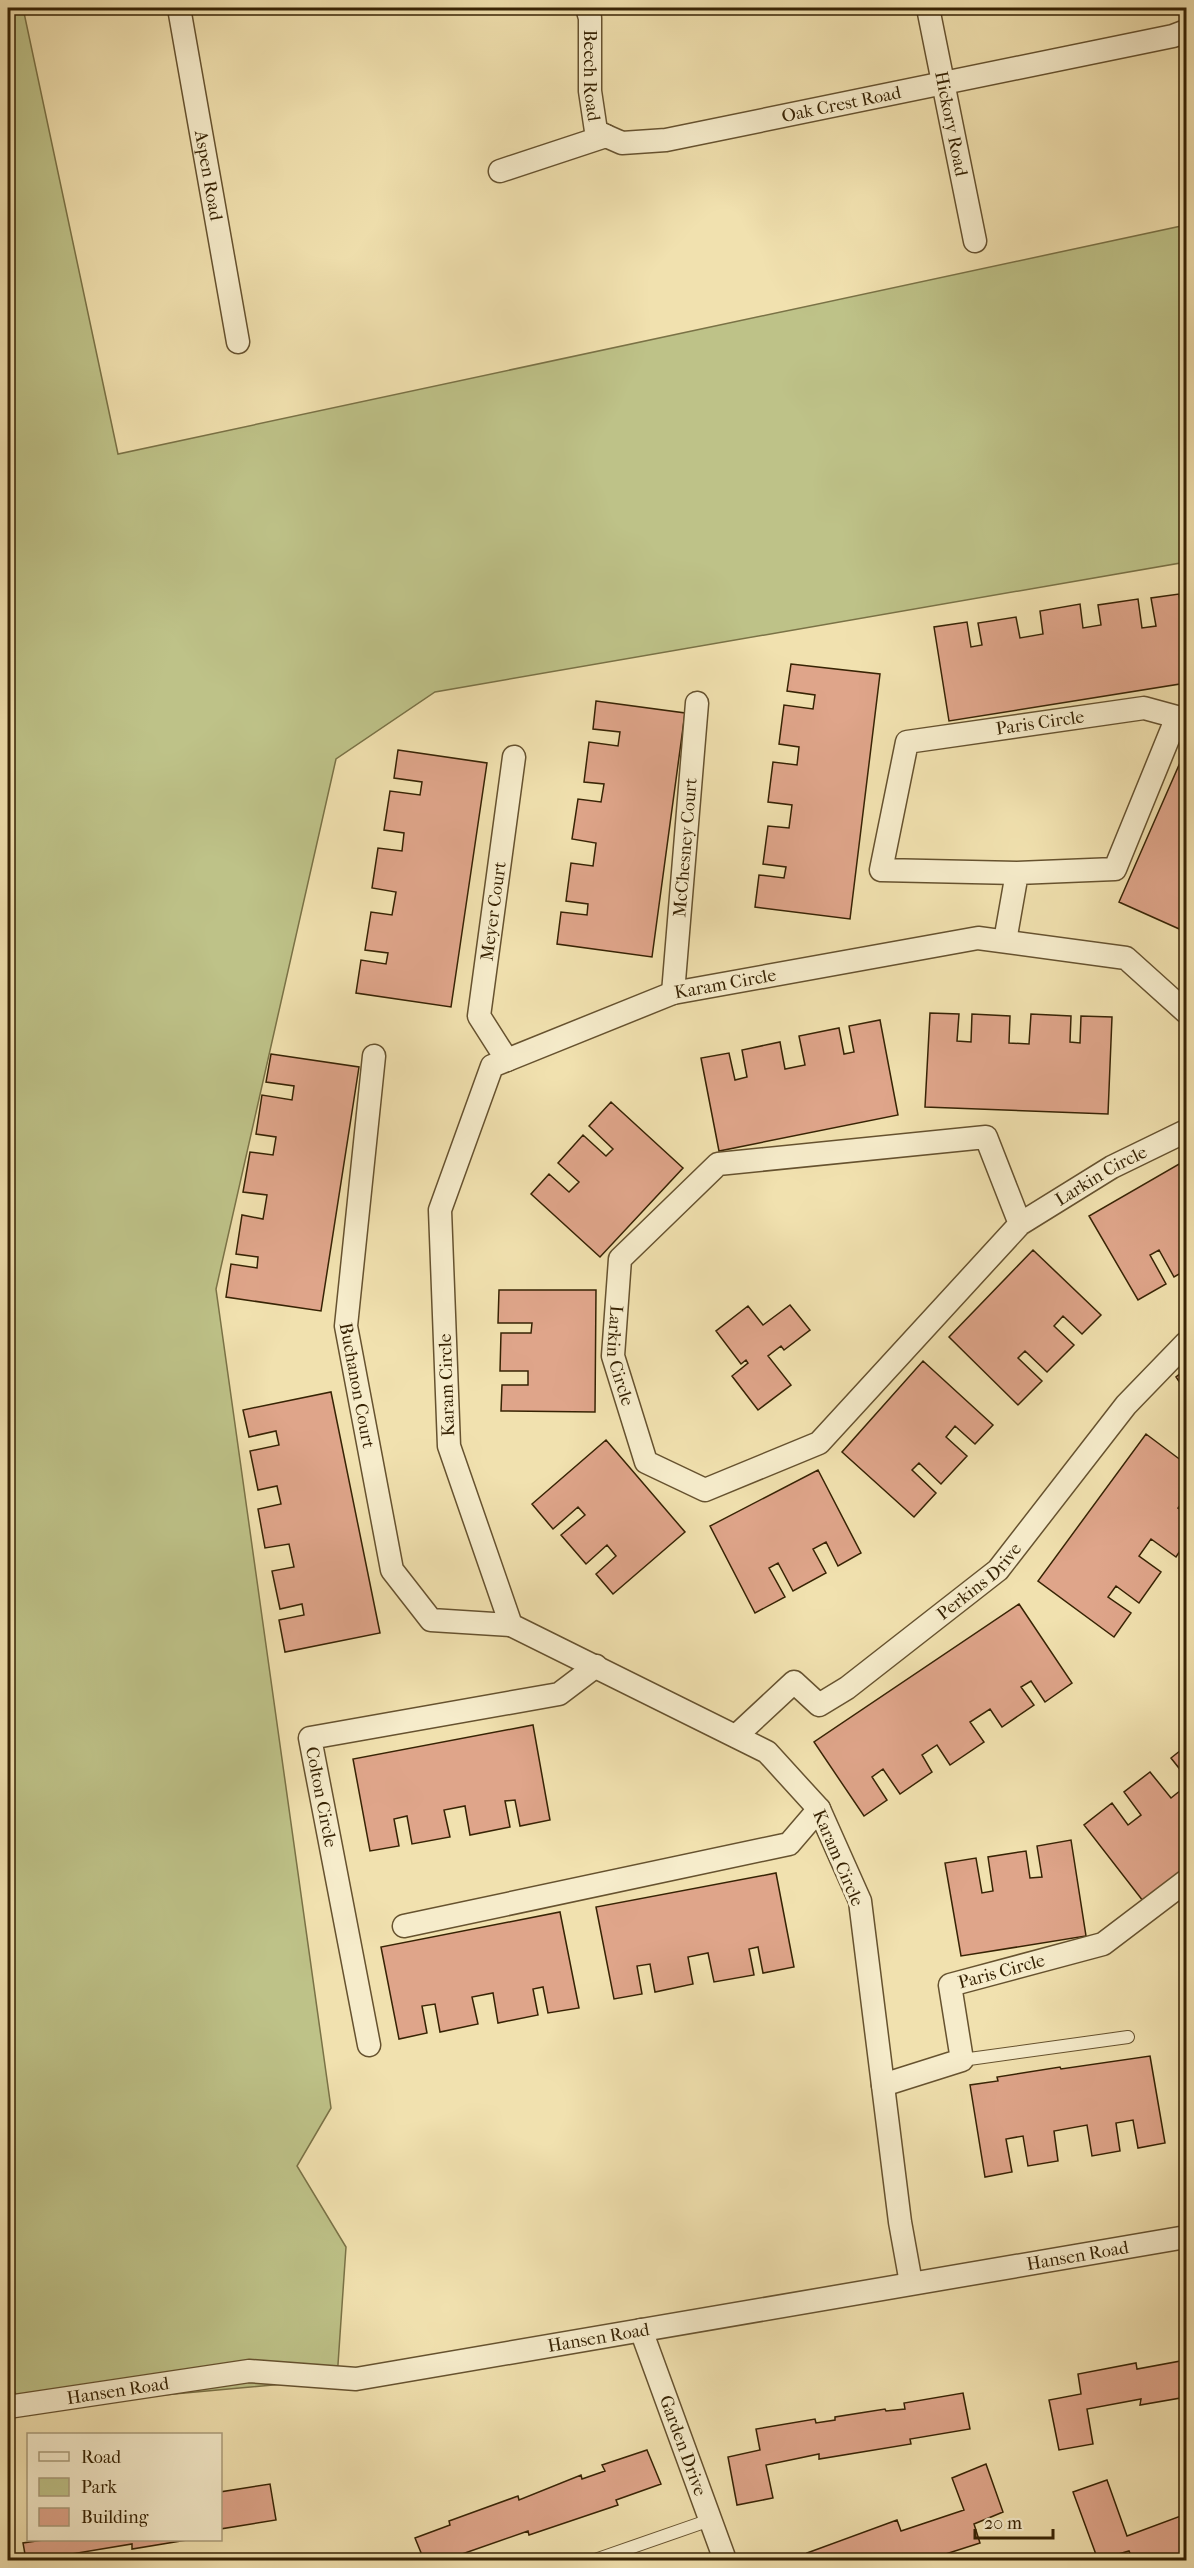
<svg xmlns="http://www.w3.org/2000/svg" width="1194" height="2568" font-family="'IM FELL French Canon',serif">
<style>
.green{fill:#bec288;stroke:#7a7246;stroke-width:1.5}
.building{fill:#dfa58a;stroke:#372304;stroke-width:1.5}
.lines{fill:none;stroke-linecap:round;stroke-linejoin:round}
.service-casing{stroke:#66522f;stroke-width:14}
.minor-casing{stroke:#66522f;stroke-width:25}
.service{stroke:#f6eccb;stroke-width:12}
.minor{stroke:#f6eccb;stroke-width:22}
.labels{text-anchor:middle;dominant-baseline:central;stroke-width:6;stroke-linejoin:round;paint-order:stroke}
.street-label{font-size:18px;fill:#372304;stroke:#f6eccb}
</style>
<rect width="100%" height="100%" fill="#f1e1af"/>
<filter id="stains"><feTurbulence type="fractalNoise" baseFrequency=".00333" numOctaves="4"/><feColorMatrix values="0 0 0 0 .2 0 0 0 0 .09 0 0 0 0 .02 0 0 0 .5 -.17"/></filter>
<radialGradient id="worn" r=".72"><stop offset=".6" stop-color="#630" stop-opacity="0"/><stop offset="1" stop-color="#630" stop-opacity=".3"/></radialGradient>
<!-- green -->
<path class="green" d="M 8,8 L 23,8 L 118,454 L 1186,225 L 1186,562 L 435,692 L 336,759 L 216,1289 L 331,2108 L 297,2166 L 346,2247 L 337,2379 L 22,2408 L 8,2377 Z"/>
<!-- building -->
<path class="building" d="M 1179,594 L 1186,643 L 1186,683 L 949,721 L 934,627 L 967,622 L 971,647 L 982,645 L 978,623 L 1016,617 L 1020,638 L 1043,634 L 1040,611 L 1080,604 L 1083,628 L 1101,625 L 1098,605 L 1138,599 L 1142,628 L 1156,626 L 1151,598 Z
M 791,664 L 880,674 L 850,919 L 755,907 L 759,875 L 784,878 L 786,867 L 763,864 L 768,826 L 789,828 L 792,805 L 768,802 L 773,762 L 797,765 L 799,747 L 779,744 L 784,705 L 813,709 L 815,695 L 787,691 Z
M 596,701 L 685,713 L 652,957 L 557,944 L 561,912 L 587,915 L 588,904 L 566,901 L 571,863 L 593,866 L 596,843 L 572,839 L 578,799 L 601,802 L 604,784 L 584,782 L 589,742 L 618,746 L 620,732 L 593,729 Z
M 1186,749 L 1186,932 L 1119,902 Z
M 398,750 L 487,763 L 451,1007 L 356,993 L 361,960 L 386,964 L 388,953 L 365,950 L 371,912 L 392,915 L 396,892 L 372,888 L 378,848 L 402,851 L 404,833 L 384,830 L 390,791 L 420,795 L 422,782 L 394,778 Z
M 930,1013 L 959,1014 L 957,1041 L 971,1042 L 972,1014 L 1010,1016 L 1009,1043 L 1029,1044 L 1031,1014 L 1071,1016 L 1070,1042 L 1080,1043 L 1081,1016 L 1112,1017 L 1108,1114 L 925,1107 Z
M 880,1020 L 898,1115 L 719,1151 L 701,1058 L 729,1053 L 735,1080 L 747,1077 L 742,1050 L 780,1042 L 785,1069 L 805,1065 L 799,1036 L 839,1028 L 844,1054 L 854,1052 L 849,1026 Z
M 271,1054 L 359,1067 L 321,1311 L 226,1297 L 231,1264 L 257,1268 L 258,1257 L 236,1254 L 242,1215 L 263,1219 L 267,1195 L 243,1192 L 250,1152 L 273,1155 L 276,1137 L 256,1134 L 262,1095 L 292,1100 L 294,1086 L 266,1082 Z
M 611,1102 L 683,1168 L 600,1257 L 531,1194 L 549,1174 L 569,1192 L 579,1182 L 558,1163 L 583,1135 L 606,1156 L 613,1149 L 589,1126 Z
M 1186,1160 L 1186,1270 L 1174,1277 L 1159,1250 L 1150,1255 L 1166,1284 L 1138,1300 L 1089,1216 Z
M 1033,1250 L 1101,1315 L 1082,1334 L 1063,1316 L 1054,1326 L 1074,1345 L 1047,1372 L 1025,1351 L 1018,1358 L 1042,1381 L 1018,1405 L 949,1337 Z
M 499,1290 L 596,1290 L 595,1412 L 501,1411 L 502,1385 L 528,1385 L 528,1371 L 500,1371 L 501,1333 L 531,1333 L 532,1323 L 498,1323 Z
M 790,1305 L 810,1330 L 784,1350 L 781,1346 L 768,1356 L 791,1385 L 758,1410 L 732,1376 L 748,1363 L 746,1360 L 741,1364 L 716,1331 L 748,1306 L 763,1325 Z
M 923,1361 L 993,1425 L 975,1444 L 955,1426 L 946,1437 L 967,1456 L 941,1484 L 919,1463 L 912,1470 L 936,1493 L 914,1517 L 842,1452 Z
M 1186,1369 L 1186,1392 L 1176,1377 Z
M 331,1392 L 380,1633 L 285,1652 L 279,1620 L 304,1615 L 302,1604 L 280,1609 L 272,1571 L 294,1567 L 289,1544 L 265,1548 L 258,1509 L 281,1504 L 277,1486 L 258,1490 L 250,1451 L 279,1445 L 276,1431 L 249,1437 L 243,1410 Z
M 1146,1434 L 1186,1464 L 1186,1502 L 1184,1500 L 1178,1508 L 1186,1514 L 1186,1542 L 1176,1557 L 1151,1539 L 1139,1556 L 1161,1572 L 1139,1603 L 1116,1586 L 1108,1597 L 1131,1613 L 1114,1637 L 1038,1581 Z
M 606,1440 L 685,1532 L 613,1594 L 596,1574 L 616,1556 L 607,1545 L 586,1564 L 561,1535 L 585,1515 L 578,1507 L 553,1529 L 532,1504 Z
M 818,1470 L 861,1553 L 838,1566 L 826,1542 L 813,1549 L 826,1573 L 793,1591 L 778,1563 L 769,1568 L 785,1597 L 755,1613 L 710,1526 Z
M 1019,1604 L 1072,1683 L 1045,1702 L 1031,1681 L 1021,1687 L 1034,1705 L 1002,1727 L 990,1709 L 970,1722 L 984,1742 L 950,1765 L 937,1745 L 922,1755 L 932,1772 L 900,1794 L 883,1769 L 872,1777 L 887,1800 L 864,1816 L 814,1742 Z
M 533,1725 L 550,1820 L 520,1826 L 515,1800 L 505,1801 L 510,1827 L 470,1835 L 465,1806 L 444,1810 L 450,1837 L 412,1844 L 407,1816 L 394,1819 L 399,1846 L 370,1851 L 353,1759 Z
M 1186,1746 L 1186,1777 L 1171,1758 Z
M 1150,1772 L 1171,1798 L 1186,1786 L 1186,1868 L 1143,1901 L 1084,1825 L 1112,1803 L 1128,1825 L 1141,1815 L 1124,1792 Z
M 1071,1840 L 1086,1936 L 961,1956 L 945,1863 L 976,1858 L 982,1893 L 993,1891 L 988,1857 L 1026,1851 L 1030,1878 L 1042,1877 L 1037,1846 Z
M 776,1873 L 794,1967 L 763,1973 L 758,1947 L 749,1949 L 754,1975 L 714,1982 L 708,1953 L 688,1957 L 693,1984 L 655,1992 L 650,1964 L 637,1966 L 642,1994 L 614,1999 L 596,1907 Z
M 560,1912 L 579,2008 L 548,2013 L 543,1987 L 533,1989 L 538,2015 L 498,2023 L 493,1993 L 472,1997 L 478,2024 L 440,2032 L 435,2004 L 422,2006 L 427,2033 L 399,2039 L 381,1947 Z
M 1150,2056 L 1165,2143 L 1138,2148 L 1133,2120 L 1116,2123 L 1120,2151 L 1092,2156 L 1087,2125 L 1054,2131 L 1058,2161 L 1028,2166 L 1023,2136 L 1006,2139 L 1012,2172 L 985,2177 L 970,2085 L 998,2081 L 997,2077 L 1060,2067 L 1061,2069 Z
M 1186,2360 L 1186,2397 L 1140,2405 L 1141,2399 L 1087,2409 L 1093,2444 L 1059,2450 L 1049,2400 L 1081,2394 L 1078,2374 L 1136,2363 L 1137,2369 Z
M 963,2393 L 970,2429 L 910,2439 L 911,2444 L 819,2459 L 819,2454 L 766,2465 L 773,2498 L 737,2505 L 728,2457 L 760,2450 L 756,2429 L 815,2419 L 816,2423 L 835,2420 L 835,2417 L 885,2409 L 886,2411 L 905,2409 L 904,2403 Z
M 647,2450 L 661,2484 L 616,2500 L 618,2505 L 529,2535 L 528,2531 L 462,2554 L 463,2560 L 424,2560 L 415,2538 L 450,2525 L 449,2521 L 518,2496 L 519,2500 L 581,2475 L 582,2479 L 605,2471 L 602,2465 Z
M 986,2464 L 1003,2512 L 974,2524 L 980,2543 L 927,2560 L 908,2560 L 906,2555 L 893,2560 L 810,2560 L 807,2553 L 897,2520 L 901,2531 L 964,2510 L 952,2478 Z
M 1107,2480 L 1127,2536 L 1186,2514 L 1186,2553 L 1166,2560 L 1133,2560 L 1129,2551 L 1098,2560 L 1073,2492 Z
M 270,2484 L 276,2520 L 220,2529 L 220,2492 Z
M 43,2540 L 187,2540 L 132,2549 L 132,2544 L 65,2555 L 66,2560 L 26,2560 L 23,2543 Z
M 309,2554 L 311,2560 L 291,2560 Z"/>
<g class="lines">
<!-- service casing -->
<g class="service-casing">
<path id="service" d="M 962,2060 L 1128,2037
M 595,2560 L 710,2520"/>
</g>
<!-- minor casing -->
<g class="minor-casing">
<g id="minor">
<path id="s1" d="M 179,8 L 238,342"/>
<path id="s2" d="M 587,8 L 590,18 L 590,91 L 596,131 L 606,136"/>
<path id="s3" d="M 928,8 L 975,241"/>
<path id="s4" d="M 500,171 L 606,136 L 622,143 L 666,140 L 1173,36 L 1186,31"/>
<path d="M 1005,941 L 1017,873 L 1115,869 L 1177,717 L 1144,708 L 907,742 L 881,870 L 1017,873"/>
<path id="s5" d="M 673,993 L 697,703"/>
<path id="s6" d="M 374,1056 L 346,1326 L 392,1570 L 431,1620 L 511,1625"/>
<path id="s7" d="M 507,1060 L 479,1016 L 514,757"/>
<path id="s8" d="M 1020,1224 L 986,1137 L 718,1164 L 620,1259 L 613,1356 L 646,1462 L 705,1490 L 819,1443 L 1020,1224 L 1112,1167 L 1186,1131"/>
<path id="s9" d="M 736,1736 L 794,1682 L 819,1705 L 847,1688 L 998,1570 L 1126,1405 L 1186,1343"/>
<path d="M 404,1926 L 789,1844 L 819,1809"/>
<path d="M 369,2045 L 310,1738 L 559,1694 L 596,1666"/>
<path id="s10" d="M 883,2085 L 962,2060 L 950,1985 L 1103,1944 L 1186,1881"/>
<path id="s11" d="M 911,2283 L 900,2222 L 860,1901 L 819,1809 L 767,1752 L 511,1625 L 449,1446 L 440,1210 L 492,1066 L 673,993 L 978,938 L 1126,958 L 1186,1012"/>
<path id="s12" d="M 641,2330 L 725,2560"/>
<path id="s13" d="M 8,2407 L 249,2371 L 356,2379 L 1186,2237"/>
</g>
</g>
<!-- service -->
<use href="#service" class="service"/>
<!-- minor -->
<use href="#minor" class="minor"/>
</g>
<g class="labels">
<!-- street labels -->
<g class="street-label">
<text stroke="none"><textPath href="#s2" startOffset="68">Beech Road</textPath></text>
<text stroke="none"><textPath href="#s4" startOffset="352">Oak Crest Road</textPath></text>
<text stroke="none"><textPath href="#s3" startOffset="118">Hickory Road</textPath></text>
<text stroke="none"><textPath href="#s1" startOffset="170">Aspen Road</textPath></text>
<text transform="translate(1040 723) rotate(-8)">Paris Circle</text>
<text stroke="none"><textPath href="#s5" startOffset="146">McChesney Court</textPath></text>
<text stroke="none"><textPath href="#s7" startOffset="158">Meyer Court</textPath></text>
<text stroke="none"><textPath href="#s11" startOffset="1676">Karam Circle</textPath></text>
<text stroke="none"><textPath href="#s8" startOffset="1288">Larkin Circle</textPath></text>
<text stroke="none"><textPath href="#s8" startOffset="597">Larkin Circle</textPath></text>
<text stroke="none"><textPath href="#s6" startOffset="332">Buchanon Court</textPath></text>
<text transform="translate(447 1385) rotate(-92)">Karam Circle</text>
<text stroke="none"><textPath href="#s9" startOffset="316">Perkins Drive</textPath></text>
<text transform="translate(321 1797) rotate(79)">Colton Circle</text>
<text transform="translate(838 1858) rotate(67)">Karam Circle</text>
<text stroke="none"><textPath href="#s10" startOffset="212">Paris Circle</textPath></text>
<text stroke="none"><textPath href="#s13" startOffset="1083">Hansen Road</textPath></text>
<text stroke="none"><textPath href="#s13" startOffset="597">Hansen Road</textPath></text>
<text stroke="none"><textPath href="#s13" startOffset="111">Hansen Road</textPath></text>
<text stroke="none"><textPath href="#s12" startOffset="123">Garden Drive</textPath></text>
</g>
</g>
<!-- margin -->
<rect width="1194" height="2568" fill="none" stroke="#f1e1af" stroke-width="30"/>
<rect x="9" y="9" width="1176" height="2550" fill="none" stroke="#372304" stroke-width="3"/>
<rect x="15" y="15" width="1164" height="2538" fill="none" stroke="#372304" stroke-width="1.5"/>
<!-- legend -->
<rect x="27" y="2433" width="195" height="108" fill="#f6eccb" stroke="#aa9c7b" stroke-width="1.5"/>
<rect x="39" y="2452" width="30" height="9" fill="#f6eccb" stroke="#aa9c7b" stroke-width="1.5"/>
<text x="81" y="2463" font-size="18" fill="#372304">Road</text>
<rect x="39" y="2478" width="30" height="18" fill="#bec288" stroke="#aa9c7b" stroke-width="1.5"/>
<text x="81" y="2493" font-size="18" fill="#372304">Park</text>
<rect x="39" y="2508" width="30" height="18" fill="#dfa58a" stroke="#aa9c7b" stroke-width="1.5"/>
<text x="81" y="2523" font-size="18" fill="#372304">Building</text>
<!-- scale -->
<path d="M975 2529v9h78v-9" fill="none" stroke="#372304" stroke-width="3"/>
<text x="984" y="2529" font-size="18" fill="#372304" stroke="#f6eccb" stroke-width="4.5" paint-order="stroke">20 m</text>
<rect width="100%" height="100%" filter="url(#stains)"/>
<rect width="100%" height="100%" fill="url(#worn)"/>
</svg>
